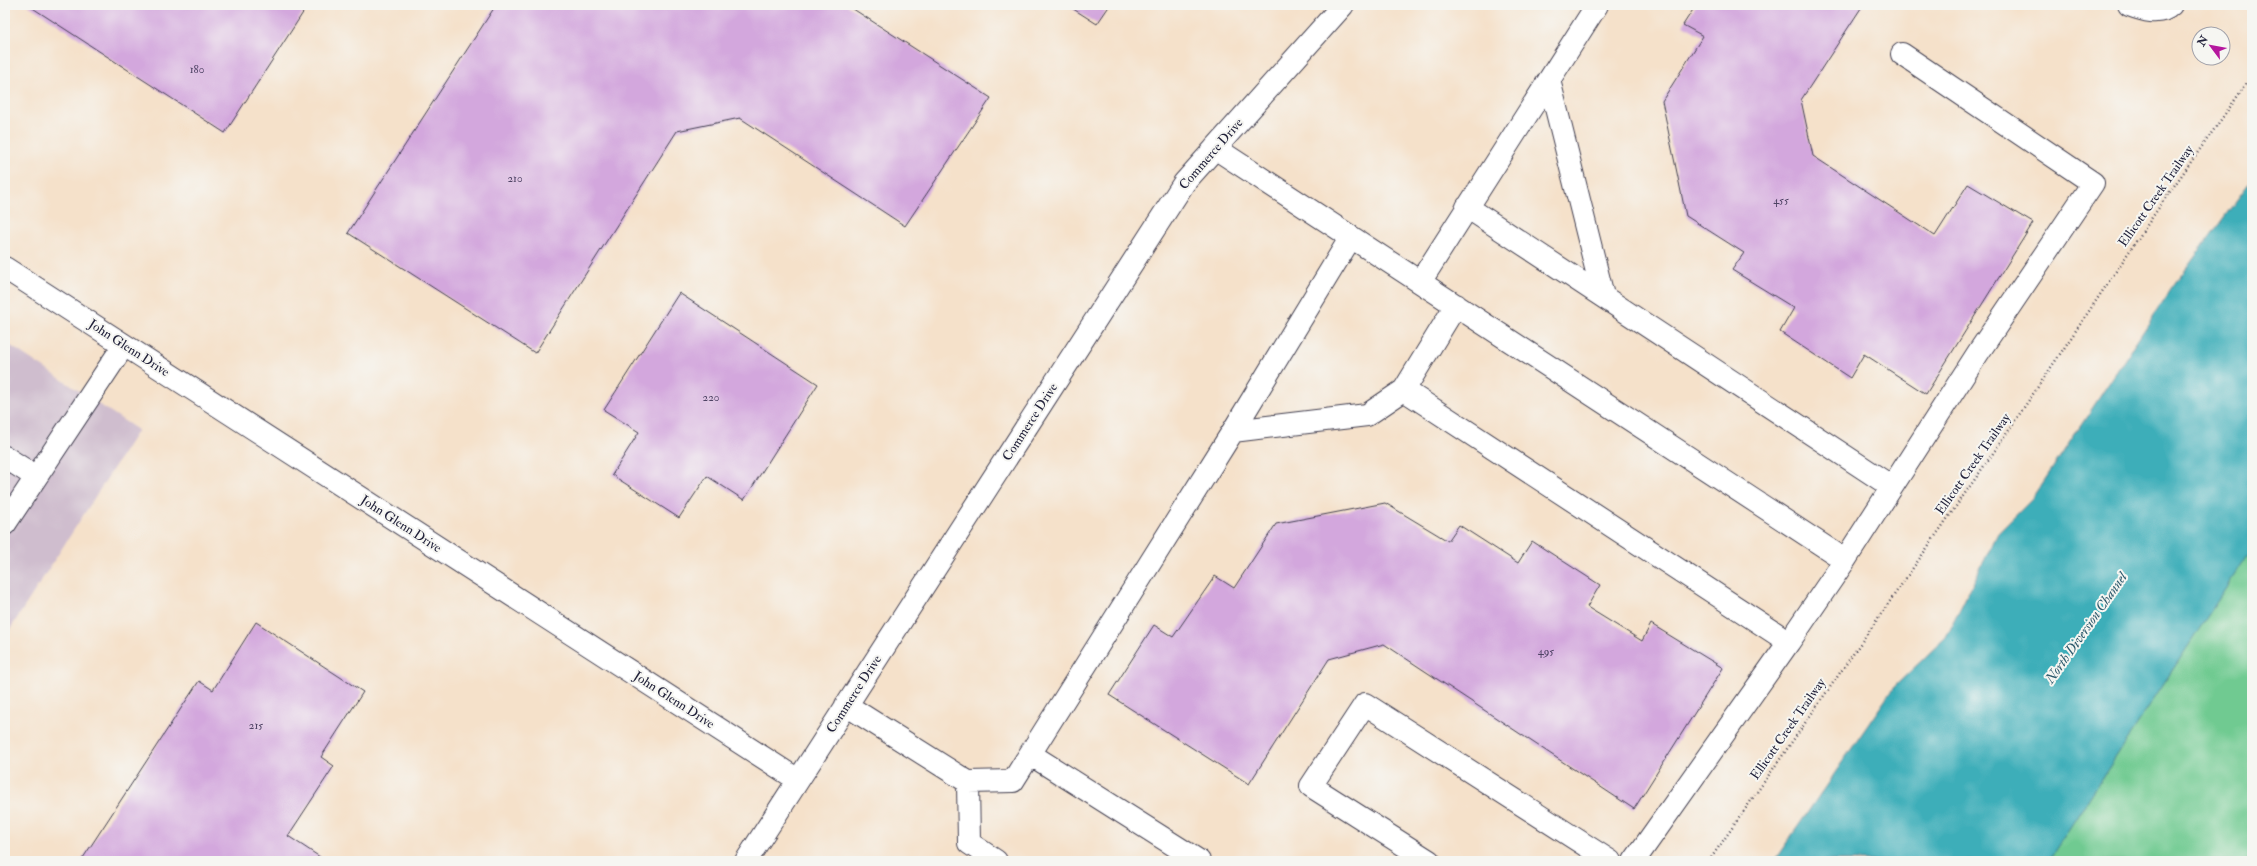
<svg xmlns="http://www.w3.org/2000/svg" width="2257" height="866" font-family="'IM FELL Double Pica',serif">
<style>
.industrial{fill:#cfbdce}
.green{fill:#6fca91;stroke:#487666}
.water{fill:#3eaeb9;stroke:#30687a}
.building{fill:#d3a7dd}
.lines{fill:none;stroke-linecap:round;stroke-linejoin:round}
.minor-casing{stroke:#423f50;stroke-width:24}
.path{stroke:#423f50;stroke-width:2.5;stroke-dasharray:1 3;stroke-linecap:butt}
.minor{stroke:#fff;stroke-width:22}
.labels{text-anchor:middle;dominant-baseline:central;stroke-width:4;stroke-linejoin:round;paint-order:stroke}
.number-label{font-size:11px;fill:#4e4364}
.street-label{font-size:13px;fill:#22223b;stroke:#f6f6f2}
.water-label{font-size:14px;font-style:italic;fill:#2d5a6d;stroke:#f6f6f2}
</style>
<rect width="100%" height="100%" fill="#f6f6f2"/>
<filter id="ink" filterUnits="userSpaceOnUse"><feTurbulence type="fractalNoise" baseFrequency=".025" numOctaves="2"/><feDisplacementMap in="SourceGraphic" scale="8" xChannelSelector="R" yChannelSelector="G"/><feConvolveMatrix kernelMatrix="1 2 1 2 8 2 1 2 1" color-interpolation-filters="sRGB"/></filter>
<filter id="wash" filterUnits="userSpaceOnUse"><feTurbulence type="fractalNoise" baseFrequency=".012" numOctaves="4" result="noise"/><feDisplacementMap in="SourceGraphic" scale="16" xChannelSelector="R" yChannelSelector="G"/><feGaussianBlur stdDeviation="0.9" result="paint"/><feColorMatrix in="noise" values="0 0 0 0 0 0 0 0 0 0 0 0 0 0 0 0 0 1.4 0 .05"/><feComposite in="paint" operator="in"/></filter>
<g filter="url(#wash)">
<rect width="100%" height="100%" fill="#f5e1ca"/>
<!-- industrial -->
<path class="industrial" d="M 5,342 L 138,430 L 5,637 Z"/>
<!-- green -->
<path class="green" d="M 2252,548 L 2252,861 L 2048,861 Z"/>
<!-- water -->
<path class="water" d="M 2252,179 L 2252,548 L 2048,861 L 1774,861 L 1894,687 L 1946,637 L 1998,533 L 2032,499 L 2172,288 Z"/>
<g id="blocks">
<!-- building -->
<path class="building" d="M 28,5 L 308,5 L 225,133 Z
M 496,5 L 847,5 L 991,98 L 905,226 L 740,118 L 677,131 L 535,353 L 348,233 Z
M 1067,5 L 1110,5 L 1097,24 Z
M 1696,5 L 1863,5 L 1801,100 L 1813,156 L 1935,236 L 1968,184 L 2033,223 L 1926,394 L 1864,354 L 1850,378 L 1780,332 L 1794,308 L 1732,270 L 1744,253 L 1686,216 L 1662,101 L 1703,36 L 1683,25 Z
M 679,293 L 818,384 L 744,500 L 707,476 L 679,518 L 612,475 L 639,432 L 604,410 Z
M 1385,503 L 1448,541 L 1459,525 L 1518,563 L 1532,541 L 1600,585 L 1587,607 L 1642,641 L 1651,624 L 1723,668 L 1634,809 L 1384,644 L 1329,659 L 1249,784 L 1109,695 L 1154,625 L 1173,637 L 1215,576 L 1234,588 L 1276,524 Z
M 256,622 L 363,692 L 321,757 L 334,766 L 288,836 L 326,861 L 81,861 L 199,681 L 213,690 Z"/>
</g>
</g>
<g filter="url(#ink)">
<use href="#blocks" fill-opacity="0" stroke="#423f50" stroke-width="1"/>
<g class="lines">
<!-- minor casing -->
<g class="minor-casing">
<path id="minor" d="M 2129,5 C 2142,10 2160,16 2171,5
M 1549,80 L 1603,296
M 1215,148 L 1845,560 L 1978,353 L 2093,183 L 1902,54
M 1467,207 L 1892,487
M 5,268 L 798,780
M 1420,282 L 1597,5
M 1404,390 L 1789,642 L 1634,861
M 1233,431 L 1367,415 L 1404,390 L 1456,305
M 5,457 L 36,477
M 5,524 L 124,345
M 1789,642 L 1845,560
M 846,705 L 968,782 L 1013,781 L 1233,431 L 1351,237
M 1030,754 L 1199,861
M 968,782 L 969,843 L 996,861
M 746,861 L 1184,183 L 1343,5
M 1429,861 L 1311,786 L 1365,704 L 1610,861"/>
</g>
<!-- path -->
<path class="path" d="M 1709,861 L 1998,446 L 2164,200 L 2252,76"/>
<!-- minor -->
<use href="#minor" class="minor"/>
</g>
</g>
<g class="labels">
<!-- number labels -->
<g class="number-label">
<text x="197" y="69">180</text>
<text x="515" y="178">210</text>
<text x="1781" y="200">455</text>
<text x="711" y="397">220</text>
<text x="1546" y="651">495</text>
<text x="256" y="725">215</text>
</g>
<!-- street labels -->
<g class="street-label">
<text transform="translate(1211 154) rotate(-49)">Commerce Drive</text>
<text transform="translate(2156 196) rotate(-55)">Ellicott Creek Trailway</text>
<text transform="translate(129 348) rotate(33)">John Glenn Drive</text>
<text transform="translate(1030 422) rotate(-57)">Commerce Drive</text>
<text transform="translate(1973 464) rotate(-55)">Ellicott Creek Trailway</text>
<text transform="translate(401 524) rotate(33)">John Glenn Drive</text>
<text transform="translate(854 694) rotate(-57)">Commerce Drive</text>
<text transform="translate(674 700) rotate(33)">John Glenn Drive</text>
<text transform="translate(1788 729) rotate(-55)">Ellicott Creek Trailway</text>
</g>
<!-- water labels -->
<g class="water-label">
<text transform="translate(2086 628) rotate(-55)">North Diversion Channel</text>
</g>
</g>
<!-- margin -->
<rect width="2257" height="866" fill="none" stroke="#f6f6f2" stroke-width="20"/>
<!-- north arrow -->
<g transform="translate(2211 46) rotate(302)"><circle r="19" fill="#f6f6f2" stroke="#a1a1a9"/>
<path d="M0-3L7 15L0 10L-7 15Z" fill="#b5179e"/>
<text y="-6" font-size="11" font-weight="bold" text-anchor="middle" fill="#22223b">N</text>
</g>
</svg>
